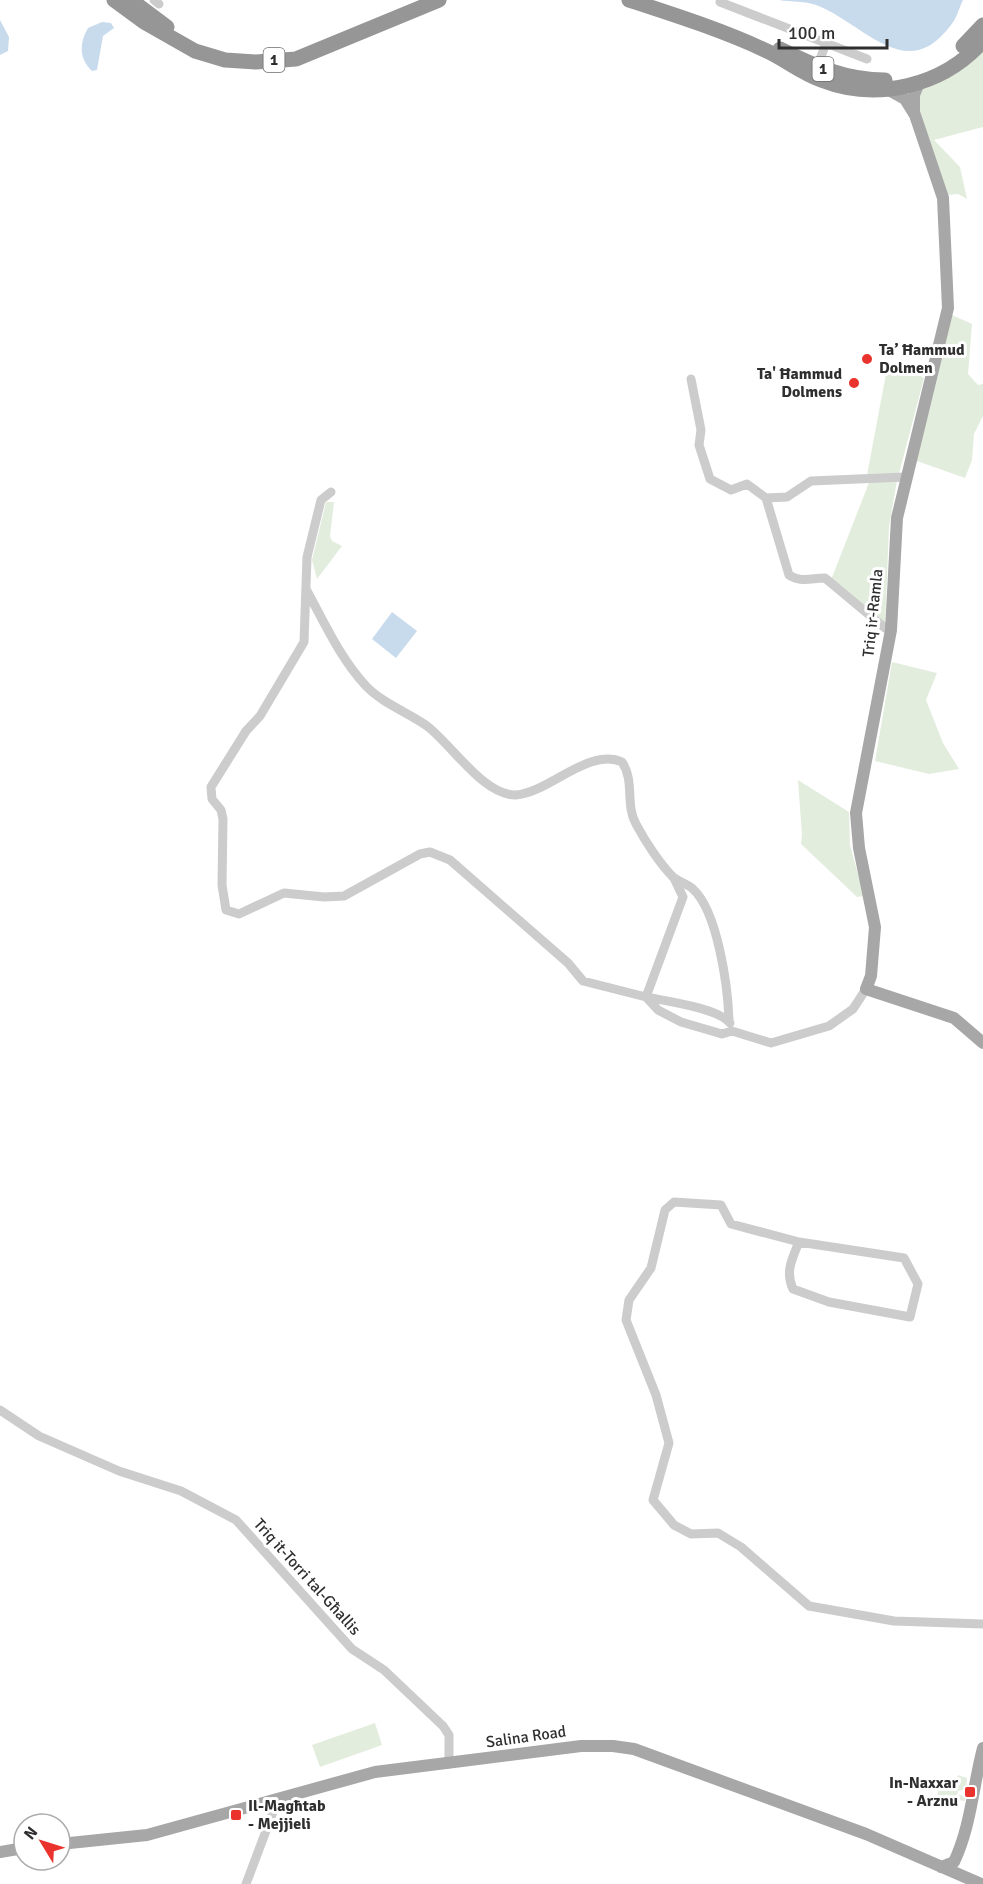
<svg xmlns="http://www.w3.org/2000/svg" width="983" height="1884" font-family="Signika,sans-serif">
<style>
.green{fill:#e3eddd}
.water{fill:#c8dbed}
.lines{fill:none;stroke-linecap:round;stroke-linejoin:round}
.minor{stroke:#ccc;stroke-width:9}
.major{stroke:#a7a7a7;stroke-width:12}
.highway{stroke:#969696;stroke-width:15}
.poi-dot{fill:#ea332d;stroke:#fff;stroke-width:2}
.labels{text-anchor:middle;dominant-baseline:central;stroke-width:6;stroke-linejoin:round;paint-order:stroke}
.shield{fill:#fff;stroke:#6d6d6d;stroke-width:1.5}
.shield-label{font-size:15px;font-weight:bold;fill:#2f2f2f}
.poi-label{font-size:16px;font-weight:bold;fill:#2f2f2f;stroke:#fff;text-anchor:start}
.street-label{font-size:16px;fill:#2f2f2f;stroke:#fff}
</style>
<rect width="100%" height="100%" fill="#fff"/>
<!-- green -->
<path class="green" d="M 983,52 L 983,127 L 934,140 L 960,167 L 967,199 L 958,194 L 946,195 L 917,101 L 924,87 L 951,76 Z
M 952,315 L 972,324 L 968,374 L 978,385 L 983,384 L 983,416 L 974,434 L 972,460 L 965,478 L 914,460 Z
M 888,363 L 902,365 L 924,378 L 899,474 L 867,475 Z
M 870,480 L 897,481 L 889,526 L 885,627 L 831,580 Z
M 326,502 L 334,502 L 330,536 L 332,541 L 342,546 L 317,579 L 312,560 Z
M 892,662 L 937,673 L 926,700 L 943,743 L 959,769 L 929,774 L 875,761 Z
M 798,780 L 849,812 L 850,845 L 864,896 L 857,897 L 801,844 L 802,835 Z
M 375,1723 L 382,1745 L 320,1767 L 312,1745 Z
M 958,1775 L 967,1778 L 966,1789 L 958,1791 L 957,1795 L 965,1796 L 965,1801 L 937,1797 L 939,1788 L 953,1785 Z"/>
<!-- water -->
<path class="water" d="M 779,0 L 963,0 C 959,8 957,18 951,25 C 906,86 864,23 816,5 C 805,1 791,2 779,0 Z
M 0,20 L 9,37 L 8,51 L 0,55 Z
M 102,22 L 111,23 L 114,28 L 103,36 L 97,70 L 92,71 C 79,59 79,43 88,28 Z
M 392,612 L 417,631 L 396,658 L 372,639 Z"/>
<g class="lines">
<!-- minor -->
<path class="minor" d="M 154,0 L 159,4
M 720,2 L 867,59
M 817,67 L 827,41
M 691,379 L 701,430 L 699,445 L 710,479 L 731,490 L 747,484 L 766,498 L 787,497 L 811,481 L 905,477
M 331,492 L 321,500 L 307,557 L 304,642 L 260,716 L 246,731 L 211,787 L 212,799 L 221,810 L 223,819 L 222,885 L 226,910 L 239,914 L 284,893 L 324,897 L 344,896 L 420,854 L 430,852 L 450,860 L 568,963 L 583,981 L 646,997 L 658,1010 L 681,1022 L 722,1034 L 732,1031 L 771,1043 L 829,1026 L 853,1009 L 866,989
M 766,498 L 789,575 C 801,583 812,578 825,578 L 885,628 L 891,630
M 306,589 C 324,622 340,658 366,686 C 382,703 409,713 427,726 C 452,745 484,796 516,795 C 548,793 589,747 622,762 C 635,781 625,805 636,824 C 645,841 660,864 673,877 C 679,882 688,884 693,889 C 718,912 728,988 729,1021
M 674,878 L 683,897 L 646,997 C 666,1001 718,1008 730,1023
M 799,1242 C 792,1259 785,1272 793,1289 L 829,1302 L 910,1317 L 918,1284 L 904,1258 L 799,1242 L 731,1224 L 721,1205 L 674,1202 L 665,1210 L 651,1268 L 629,1300 L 626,1320 L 656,1395 L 669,1443 L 653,1500 L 674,1525 L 691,1534 L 718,1533 L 741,1547 L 809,1606 L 894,1621 L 983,1624
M 0,1410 L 39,1436 L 119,1471 L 181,1491 L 236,1520 L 352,1649 L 384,1670 L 443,1726 L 449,1735 L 449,1764
M 246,1884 L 278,1799"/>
<!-- major -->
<path class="major" d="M 889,90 L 905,99 L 915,115 L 943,198 L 948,308 L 897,518 L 891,630 L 856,813 L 859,848 L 875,927 L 871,976 L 866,989 L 954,1018 L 983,1043
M 914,113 L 914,95 L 919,83
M 60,1844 L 147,1835 L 375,1772 L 581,1746 L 613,1746 L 634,1749 L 866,1834 L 981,1884
M 0,1852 L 24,1848
M 941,1867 L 954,1862 C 971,1826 973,1786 983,1748"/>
<!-- highway -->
<path class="highway" d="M 114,0 L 144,22 L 195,51 L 225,60 L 256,62 L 296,59 L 439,0
M 131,0 L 167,27
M 629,0 C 675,15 725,31 769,52 C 787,61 802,73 821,80 C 877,102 943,86 983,41
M 963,46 L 983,25
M 780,49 C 814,66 846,80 885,80"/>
</g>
<!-- markers -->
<g class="poi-dot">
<circle cx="867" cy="359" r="6"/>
<circle cx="854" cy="383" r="6"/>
<rect x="964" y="1786" width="12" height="12" rx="3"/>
<rect x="230" y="1809" width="12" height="12" rx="3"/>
</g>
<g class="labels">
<!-- shield labels -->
<g class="shield">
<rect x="263.5" y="48" width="21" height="24" rx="4.5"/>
<rect x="812.5" y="57" width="21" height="24" rx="4.5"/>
</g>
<g class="shield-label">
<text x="274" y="60">1</text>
<text x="823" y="69">1</text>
</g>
<!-- poi labels -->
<g class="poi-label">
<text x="879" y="350">Ta’ Ħammud<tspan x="879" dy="18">Dolmen</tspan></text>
<text x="842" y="374" text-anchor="end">Ta' Ħammud<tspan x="842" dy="18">Dolmens</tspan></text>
<text x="958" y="1783" text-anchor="end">In-Naxxar<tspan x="958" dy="18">- Arznu</tspan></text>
<text x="248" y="1806">Il-Magħtab<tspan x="248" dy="18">- Mejjieli</tspan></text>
</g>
<!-- street labels -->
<g class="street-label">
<text transform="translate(873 613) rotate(-84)">Triq ir-Ramla</text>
<text transform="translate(307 1577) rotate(48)">Triq it-Torri tal-Għallis</text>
<text transform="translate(526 1737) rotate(-8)">Salina Road</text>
</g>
</g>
<!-- north arrow -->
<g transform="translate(42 1842) rotate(308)"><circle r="28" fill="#ffffff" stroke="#acacac" stroke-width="1.5"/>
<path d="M0-4.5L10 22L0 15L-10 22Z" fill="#ea332d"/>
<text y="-9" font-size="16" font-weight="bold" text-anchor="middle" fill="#2f2f2f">N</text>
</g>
<!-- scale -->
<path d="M779 39v9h108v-9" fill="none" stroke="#2f2f2f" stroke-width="3"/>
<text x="788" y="39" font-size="18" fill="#2f2f2f" stroke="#ffffff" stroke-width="4.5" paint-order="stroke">100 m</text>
</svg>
